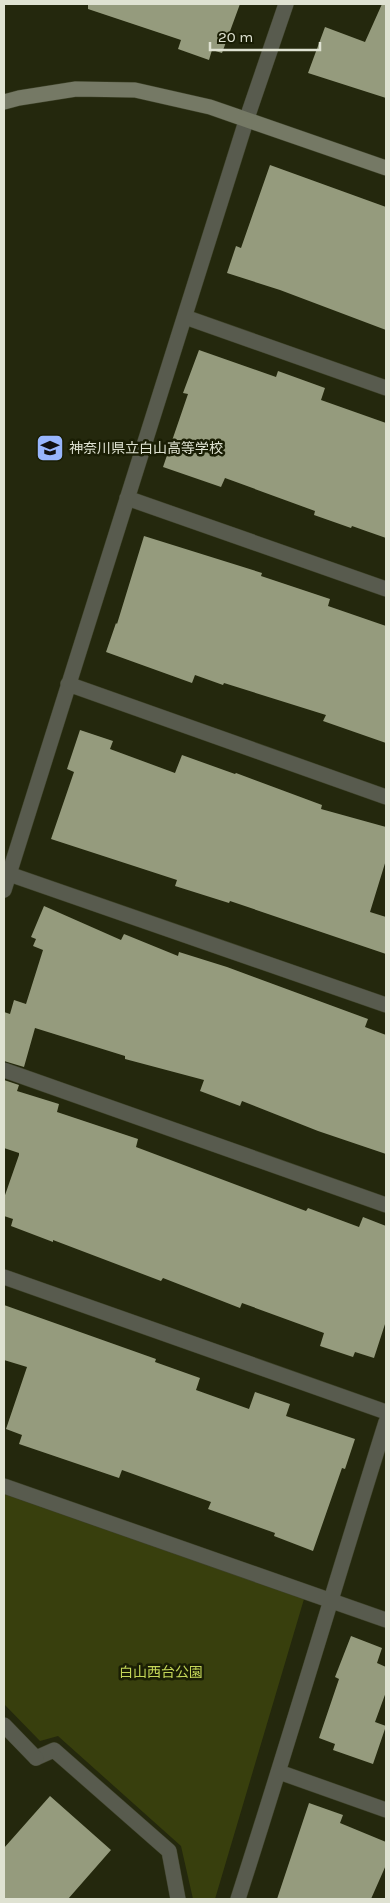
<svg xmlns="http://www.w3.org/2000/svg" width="390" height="1903" font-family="Karla,'Noto Sans JP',sans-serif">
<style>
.green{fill:#383f0d}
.building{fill:#959b7d}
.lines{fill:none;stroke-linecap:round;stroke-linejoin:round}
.lane-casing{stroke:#3e4229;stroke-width:16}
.street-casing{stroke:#3e4229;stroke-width:16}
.secondary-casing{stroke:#3e4229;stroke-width:16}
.lane{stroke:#585b4e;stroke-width:15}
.street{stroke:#585b4e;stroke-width:15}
.secondary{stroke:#757965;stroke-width:15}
.labels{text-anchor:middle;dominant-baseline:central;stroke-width:5;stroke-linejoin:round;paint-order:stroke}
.poi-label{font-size:14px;fill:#dfe2d2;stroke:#1a1e04;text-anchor:start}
.park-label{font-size:14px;fill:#c4d658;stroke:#1a1e04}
</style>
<rect width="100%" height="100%" fill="#24280d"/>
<!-- green -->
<path class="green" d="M 4,1494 L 304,1599 L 215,1899 L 193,1899 L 181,1846 L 58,1736 L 40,1741 L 4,1704 Z"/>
<!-- building -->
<path class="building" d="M 88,4 L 240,4 L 222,53 L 212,50 L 209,60 L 178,49 L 181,40 L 88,9 Z
M 382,4 L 386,4 L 386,98 L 308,73 L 325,27 L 365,42 Z
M 270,165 L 386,207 L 386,330 L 280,290 L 227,273 L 236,246 L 241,248 Z
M 199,350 L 276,377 L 278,371 L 325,388 L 321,400 L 386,423 L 386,538 L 352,526 L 351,528 L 314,515 L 315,511 L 225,478 L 221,487 L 163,467 L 188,394 L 183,393 Z
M 144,536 L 262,573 L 261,576 L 330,599 L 328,606 L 386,626 L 386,743 L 323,721 L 326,715 L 224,683 L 223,685 L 195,675 L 192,683 L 106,652 L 116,623 L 117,624 Z
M 80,730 L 113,741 L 110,749 L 175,773 L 182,755 L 235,774 L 236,773 L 322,805 L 321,809 L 386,827 L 386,860 L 370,912 L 386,917 L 386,954 L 230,901 L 229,903 L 175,886 L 177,880 L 51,839 L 74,772 L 67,769 Z
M 44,906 L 121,940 L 124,934 L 178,956 L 179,952 L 227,967 L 368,1019 L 365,1027 L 386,1035 L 386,1154 L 318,1131 L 242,1101 L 240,1106 L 200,1091 L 204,1080 L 125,1059 L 125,1056 L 35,1028 L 24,1067 L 4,1061 L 4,1012 L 10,1014 L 14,1000 L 26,1004 L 43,950 L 33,946 L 36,939 L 31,937 Z
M 4,1080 L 19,1085 L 17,1091 L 59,1104 L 57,1112 L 138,1139 L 136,1147 L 306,1211 L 308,1208 L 359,1227 L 363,1217 L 386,1226 L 386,1321 L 374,1358 L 355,1352 L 353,1357 L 320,1346 L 324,1333 L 242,1303 L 240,1308 L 163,1278 L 161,1281 L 53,1240 L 53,1242 L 11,1226 L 13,1219 L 4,1216 L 4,1198 L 19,1155 L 19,1153 L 4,1148 Z
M 4,1305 L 156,1359 L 155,1362 L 200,1378 L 196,1390 L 249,1409 L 255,1392 L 290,1404 L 286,1416 L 355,1439 L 345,1469 L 342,1468 L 313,1551 L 274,1536 L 275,1533 L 208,1509 L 211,1502 L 122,1470 L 119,1478 L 19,1444 L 22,1435 L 6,1429 L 27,1367 L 4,1360 Z
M 351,1636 L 382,1648 L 377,1663 L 386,1667 L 386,1692 L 375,1722 L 386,1726 L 373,1764 L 333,1750 L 335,1744 L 319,1738 L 339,1679 L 335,1677 Z
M 50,1796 L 111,1850 L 68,1899 L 4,1899 L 4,1848 Z
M 309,1803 L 343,1815 L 340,1823 L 386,1842 L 386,1865 L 371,1899 L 277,1899 Z"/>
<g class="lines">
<!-- lane casing -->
<g class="lane-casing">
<path id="lane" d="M 36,1758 L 54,1750 L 169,1851 L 178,1899"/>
</g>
<!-- street casing -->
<g class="street-casing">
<path id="street" d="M 185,317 L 386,388
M 127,498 L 386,589
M 68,684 L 386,797
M 9,874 L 386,1005
M 4,890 L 247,118 L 286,4
M 4,1070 L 386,1205
M 4,1277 L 386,1412
M 4,1486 L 386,1620
M 4,1725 L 36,1758
M 279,1772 L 386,1810
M 238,1899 C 289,1741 336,1581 386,1422"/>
</g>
<!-- secondary casing -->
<g class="secondary-casing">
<path id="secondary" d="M 4,102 L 19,98 L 76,89 L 135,90 L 210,107 L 386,168"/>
</g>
<!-- lane -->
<use href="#lane" class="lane"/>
<!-- street -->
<use href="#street" class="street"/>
<!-- secondary -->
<use href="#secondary" class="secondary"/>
</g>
<!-- icons -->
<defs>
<g id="school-square" transform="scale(1.4375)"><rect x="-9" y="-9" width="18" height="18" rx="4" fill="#98b6fd" stroke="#1a1e04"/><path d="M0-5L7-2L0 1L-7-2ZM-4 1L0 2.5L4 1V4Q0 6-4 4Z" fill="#111"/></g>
</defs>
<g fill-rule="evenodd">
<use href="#school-square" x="50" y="448"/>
</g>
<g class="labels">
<!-- poi labels -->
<g class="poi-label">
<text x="69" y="448">神奈川県立白山高等学校</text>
</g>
<!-- park labels -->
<g class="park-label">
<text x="161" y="1672">白山西台公園</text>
</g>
</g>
<!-- border -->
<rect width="390" height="1903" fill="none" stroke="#dfe2d2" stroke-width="10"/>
<!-- scale -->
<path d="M210 42v8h110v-8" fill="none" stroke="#dfe2d2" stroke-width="2.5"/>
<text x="218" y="42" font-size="15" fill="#dfe2d2" stroke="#1a1e04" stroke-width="4" paint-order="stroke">20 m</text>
</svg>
